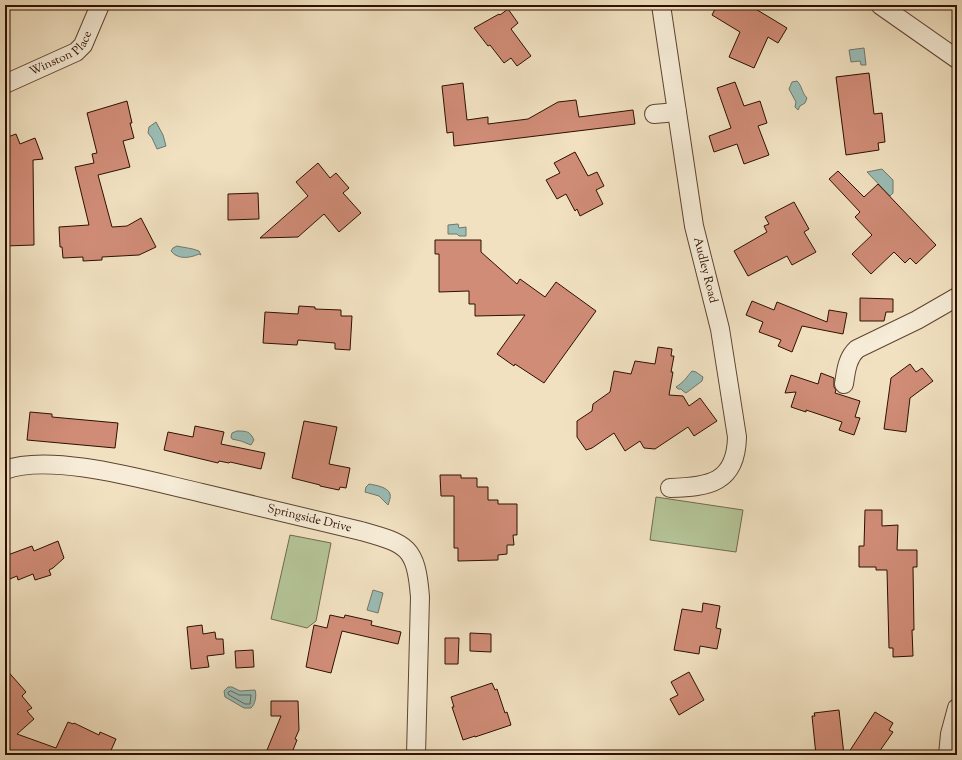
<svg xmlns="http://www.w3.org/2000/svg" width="962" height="760" font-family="'Sorts Mill Goudy',serif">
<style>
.green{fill:#b4c497;stroke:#716a4c}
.water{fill:#9bbdb6;stroke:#6f786d}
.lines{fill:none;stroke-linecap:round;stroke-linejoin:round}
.shore{stroke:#64665b;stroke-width:1}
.building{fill:#d08c77;stroke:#2e1000}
.minor-casing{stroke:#5f4430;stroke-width:20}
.minor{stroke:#f6ecd7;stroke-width:18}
.labels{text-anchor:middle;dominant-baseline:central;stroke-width:4;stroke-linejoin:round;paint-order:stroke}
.street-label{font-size:12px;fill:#2e1000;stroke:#f6ecd7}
</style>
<rect width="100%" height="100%" fill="#f1e1c1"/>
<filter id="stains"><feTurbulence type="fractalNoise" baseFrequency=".005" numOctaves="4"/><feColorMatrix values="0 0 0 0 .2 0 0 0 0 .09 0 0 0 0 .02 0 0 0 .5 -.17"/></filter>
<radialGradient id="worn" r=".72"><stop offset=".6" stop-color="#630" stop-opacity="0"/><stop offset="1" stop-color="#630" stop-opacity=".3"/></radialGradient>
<!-- green -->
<path class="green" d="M 656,497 L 743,510 L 736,552 L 650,540 Z
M 290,535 L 331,543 L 316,621 L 307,628 L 271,619 Z"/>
<!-- water -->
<path class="water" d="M 864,48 L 866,65 L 861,65 L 860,61 L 851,62 L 849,50 Z
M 797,81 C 803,87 801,92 807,98 L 805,103 L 800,106 L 798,110 L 795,107 L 796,102 L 789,89 L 792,82 Z
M 156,122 L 163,135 L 166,146 L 157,149 L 152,138 L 148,133 L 149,127 Z
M 882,169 L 893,180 L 893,193 L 890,196 L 867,172 Z
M 458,224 L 459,228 L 466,227 L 466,236 L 459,236 L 457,234 L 448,234 L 448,225 Z
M 177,246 C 185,248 192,248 199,251 L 201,255 L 199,254 C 190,258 178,260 171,251 L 173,248 Z
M 692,371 L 696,372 L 703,377 L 702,381 L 686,393 L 683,391 L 681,389 L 678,389 L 676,387 C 684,382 686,378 692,371 Z
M 237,431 C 246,431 250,431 254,440 L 251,445 L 241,441 L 232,439 L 231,437 L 232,433 Z
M 369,484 C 375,485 388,487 390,494 C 391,497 389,502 388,505 L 379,496 L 365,492 L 366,487 Z
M 373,590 L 383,593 L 378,613 L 367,610 Z
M 228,687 L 232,687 L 240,691 L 255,690 C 257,695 255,705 251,708 L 244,708 L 225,697 L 224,691 Z"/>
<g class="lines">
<!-- shore -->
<path class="shore" d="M 231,691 L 239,695 L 251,695 L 250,704 L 245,704 L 229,695 L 228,693 Z"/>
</g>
<!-- building -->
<path class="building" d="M 717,5 L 749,5 L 787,28 L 778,43 L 768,37 L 754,68 L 729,57 L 740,32 L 712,15 Z
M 508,9 L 518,23 L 511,29 L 531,56 L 517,66 L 511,58 L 504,63 L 490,45 L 488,46 L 474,28 L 499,14 L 500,15 Z
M 869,73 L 874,114 L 882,113 L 885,142 L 878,143 L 879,150 L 846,155 L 836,77 Z
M 735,82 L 744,106 L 760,101 L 767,123 L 758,126 L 769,155 L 744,164 L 737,144 L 714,152 L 709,136 L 731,128 L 717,88 Z
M 463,83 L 467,120 L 488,117 L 488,124 L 528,119 L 558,102 L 576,100 L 579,117 L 633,110 L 635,124 L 454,146 L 453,132 L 447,133 L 442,86 Z
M 127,101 L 132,123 L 130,123 L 134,138 L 123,141 L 130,167 L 98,175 L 112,227 L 127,226 L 141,218 L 156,247 L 139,255 L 102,257 L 102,260 L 83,261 L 83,257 L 63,258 L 62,247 L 60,247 L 59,227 L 89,225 L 75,167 L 94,163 L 92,154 L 97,153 L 87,113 Z
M 16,134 L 20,144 L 35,138 L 43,159 L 33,160 L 34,245 L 5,246 L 5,138 Z
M 575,152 L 588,176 L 597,172 L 604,186 L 596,190 L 603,204 L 580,216 L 577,209 L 575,211 L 566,194 L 557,199 L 546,180 L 560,173 L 554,163 Z
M 318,163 L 330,178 L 336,173 L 349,188 L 343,193 L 361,213 L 339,232 L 324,214 L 298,237 L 260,238 L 308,196 L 296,182 Z
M 838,171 L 864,197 L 878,184 L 936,245 L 916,264 L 910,258 L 905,263 L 894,252 L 871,274 L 852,254 L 872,235 L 855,217 L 860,212 L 829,179 Z
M 258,193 L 259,219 L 228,220 L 228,194 Z
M 794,202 L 809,229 L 804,232 L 816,252 L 792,265 L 787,256 L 748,276 L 734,251 L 767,232 L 764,226 L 769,224 L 765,217 Z
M 435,240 L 481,240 L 481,252 L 517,284 L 520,279 L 545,297 L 556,282 L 596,311 L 544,383 L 515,364 L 514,366 L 497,354 L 525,315 L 475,316 L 475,304 L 469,304 L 469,291 L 439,292 L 439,254 L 435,254 Z
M 860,298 L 893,299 L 893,312 L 886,312 L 884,321 L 860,321 Z
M 752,301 L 774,310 L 777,302 L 827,322 L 829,310 L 847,313 L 843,334 L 802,326 L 792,352 L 778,346 L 781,340 L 759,332 L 763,322 L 746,315 Z
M 299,306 L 315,307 L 315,309 L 341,310 L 341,316 L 352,316 L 350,350 L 335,349 L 335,343 L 298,340 L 297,345 L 263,343 L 265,312 L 298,314 Z
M 658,347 L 672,349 L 671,356 L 674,356 L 671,372 L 673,372 L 669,395 L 683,396 L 689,406 L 700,398 L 717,421 L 694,436 L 688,427 L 655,449 L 644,448 L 640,441 L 625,451 L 614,433 L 592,448 L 586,450 L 577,437 L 577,421 L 592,411 L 593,404 L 610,392 L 614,371 L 631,374 L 635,361 L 655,364 Z
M 910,364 L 916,372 L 922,368 L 933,381 L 910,398 L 906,432 L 884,429 L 891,378 Z
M 821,373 L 834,378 L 834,387 L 836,390 L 835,393 L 860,401 L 855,417 L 860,418 L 854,435 L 839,430 L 842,422 L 806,410 L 806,412 L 791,407 L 796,392 L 785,393 L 791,375 L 818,384 Z
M 30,412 L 52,414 L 52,417 L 118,423 L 115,448 L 27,440 Z
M 304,421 L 337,427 L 329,464 L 350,468 L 346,488 L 340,487 L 339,490 L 320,486 L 320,485 L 292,478 Z
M 195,426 L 224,432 L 221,444 L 265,453 L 261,469 L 230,462 L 229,463 L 219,461 L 218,463 L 164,450 L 168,432 L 193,437 Z
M 440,475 L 461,475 L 461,478 L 477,478 L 477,487 L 488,487 L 488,500 L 498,500 L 498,504 L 517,504 L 517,535 L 513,535 L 514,545 L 507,545 L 507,554 L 498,555 L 498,560 L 458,561 L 458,548 L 454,548 L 454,496 L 441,496 Z
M 865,510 L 882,510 L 882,526 L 898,525 L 897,550 L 917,550 L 917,567 L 913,567 L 914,630 L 912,630 L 913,656 L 893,657 L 893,648 L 889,648 L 887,570 L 876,570 L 876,567 L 859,567 L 859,546 L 864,546 Z
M 58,541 L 64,558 L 53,568 L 49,570 L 51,575 L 35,580 L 33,574 L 18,580 L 17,576 L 5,581 L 5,556 L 32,546 L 34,551 Z
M 703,603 L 720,606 L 716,628 L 721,629 L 717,649 L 700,646 L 699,654 L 674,650 L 682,609 L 702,612 Z
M 330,615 L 344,618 L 345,615 L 372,621 L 371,625 L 401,632 L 398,644 L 342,631 L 331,673 L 306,667 L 314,625 L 327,628 Z
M 202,625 L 203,634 L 215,632 L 216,639 L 223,639 L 224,654 L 207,656 L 209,667 L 191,669 L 187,627 Z
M 470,633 L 491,634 L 491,652 L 470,651 Z
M 445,638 L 459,638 L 458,664 L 445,664 Z
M 253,650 L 254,667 L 236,668 L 235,651 Z
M 5,668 L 26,692 L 22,696 L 32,708 L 27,711 L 34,719 L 17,734 L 56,748 L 68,722 L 73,724 L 74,723 L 99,735 L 100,732 L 116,739 L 109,755 L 5,755 Z
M 689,672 L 704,700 L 679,715 L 670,699 L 678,695 L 671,682 Z
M 492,683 L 495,690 L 497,689 L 505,713 L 507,712 L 511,725 L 475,737 L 475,736 L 463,740 L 452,707 L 454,707 L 451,697 Z
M 271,701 L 298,701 L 299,730 L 295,739 L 297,740 L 291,755 L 265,755 L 281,716 L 271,716 Z
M 839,710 L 844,755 L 816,755 L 812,716 L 815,716 L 814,713 Z
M 875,712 L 893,723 L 889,730 L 893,732 L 877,755 L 847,755 Z"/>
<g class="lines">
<!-- minor casing -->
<g class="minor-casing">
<g id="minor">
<path id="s1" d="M 661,5 L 694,226 L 720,329 L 737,437 C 736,483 709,487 670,488"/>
<path d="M 880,5 L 957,59"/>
<path id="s2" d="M 5,84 L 76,52 L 83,45 L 100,5"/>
<path d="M 654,114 L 677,112"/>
<path d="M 844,384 C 846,371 847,358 857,349 L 917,320 L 957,297"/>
<path id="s3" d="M 5,470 C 52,452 152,482 202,493 C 255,506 308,518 361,531 C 407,544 416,546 420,597 L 416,755"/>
<path d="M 948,755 L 950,734 L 957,708"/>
</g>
</g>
<!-- minor -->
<use href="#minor" class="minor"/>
</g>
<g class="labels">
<!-- street labels -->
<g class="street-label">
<text stroke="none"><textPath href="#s2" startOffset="65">Winston Place</textPath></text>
<text stroke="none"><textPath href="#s1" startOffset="269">Audley Road</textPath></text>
<text stroke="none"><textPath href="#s3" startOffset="311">Springside Drive</textPath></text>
</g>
</g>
<!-- margin -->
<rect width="962" height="760" fill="none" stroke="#f1e1c1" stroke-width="20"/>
<rect x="6" y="6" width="950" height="748" fill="none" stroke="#2e1000" stroke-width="2"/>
<rect x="10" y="10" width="942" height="740" fill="none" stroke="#2e1000"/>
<rect width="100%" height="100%" filter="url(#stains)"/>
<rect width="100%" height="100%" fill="url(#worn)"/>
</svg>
